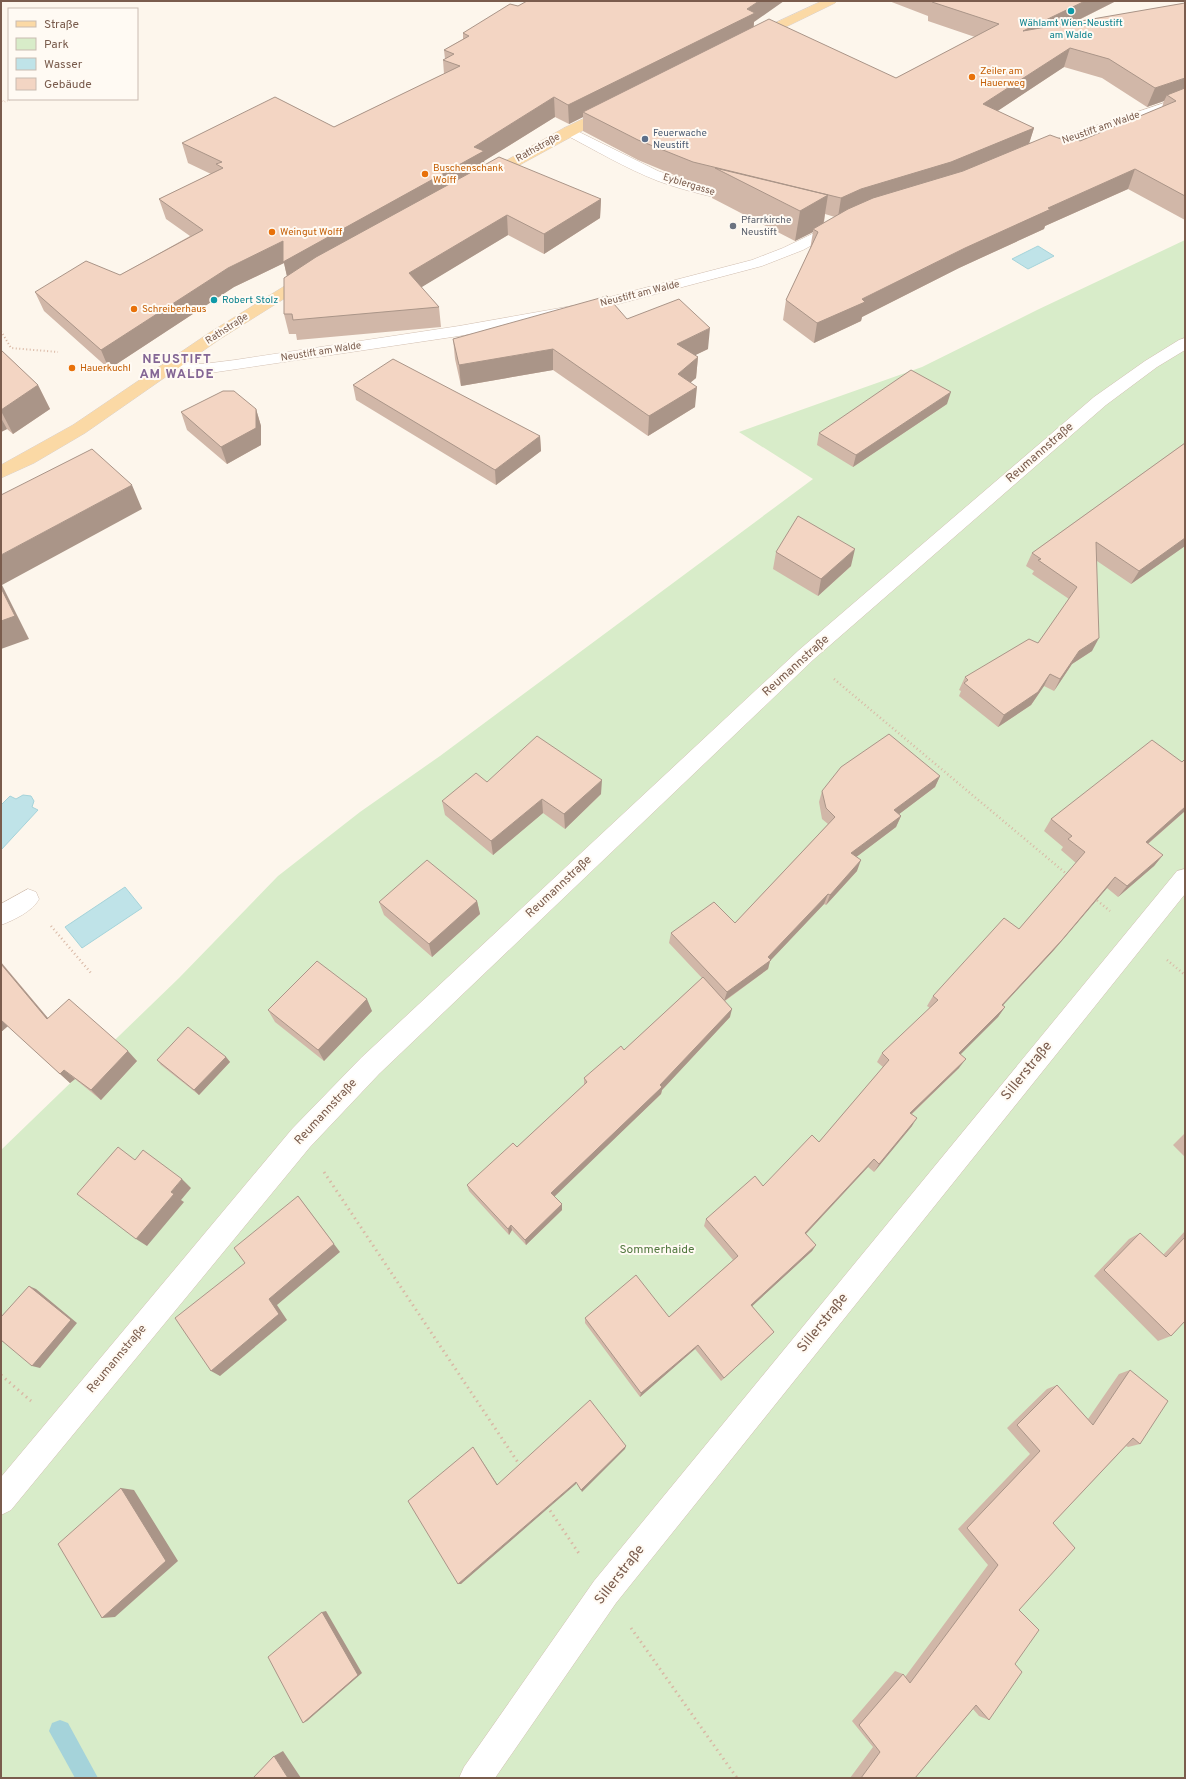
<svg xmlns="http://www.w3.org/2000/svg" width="1186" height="1779" font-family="Overpass,sans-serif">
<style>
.green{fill:#d8ecc9}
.water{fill:#bfe3e8;stroke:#a5d3da}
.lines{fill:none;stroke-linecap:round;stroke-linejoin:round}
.stream{fill:#a5d3da;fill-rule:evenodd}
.minor-casing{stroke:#d1beb0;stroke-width:1}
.major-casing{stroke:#dad1cd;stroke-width:1}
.path-far3{stroke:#d9b8a5;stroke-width:1.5;stroke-dasharray:0.5 2;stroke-linecap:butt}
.path-far2{stroke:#d9b8a5;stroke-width:2;stroke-dasharray:1 2.5;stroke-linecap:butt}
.path-far1{stroke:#d9b8a5;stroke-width:2.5;stroke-dasharray:1 3;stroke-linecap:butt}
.path{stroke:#d9b8a5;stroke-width:3;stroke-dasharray:1.5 4;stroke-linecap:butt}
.minor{fill:#fff;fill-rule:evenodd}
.major{fill:#fbd9a5;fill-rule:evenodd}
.wall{fill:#d1b7a8;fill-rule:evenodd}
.shaded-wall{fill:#aa9588}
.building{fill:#f3d5c3;stroke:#aa9588}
.culture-dot{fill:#0f9aa8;stroke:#fffaf3;stroke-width:1.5}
.food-dot{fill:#e8710a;stroke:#fffaf3;stroke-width:1.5}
.service-dot{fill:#5c6f8a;stroke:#fffaf3;stroke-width:1.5}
.worship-dot{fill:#6b7280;stroke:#fffaf3;stroke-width:1.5}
.labels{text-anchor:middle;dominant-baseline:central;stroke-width:4;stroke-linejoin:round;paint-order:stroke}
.far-culture-label{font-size:10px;fill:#0d838f;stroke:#fffaf3}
.far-food-label{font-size:10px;fill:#c56008;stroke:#fffaf3;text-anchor:start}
.far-street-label{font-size:10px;fill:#7a5c4d;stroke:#fffaf3}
.far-service-label{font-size:10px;fill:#4e5e75;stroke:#fffaf3;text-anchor:start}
.far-worship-label{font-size:10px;fill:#5b616d;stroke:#fffaf3;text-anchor:start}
.street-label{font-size:12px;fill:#7a5c4d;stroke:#fffaf3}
.park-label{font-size:12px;fill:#537a41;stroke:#fffaf3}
.far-district-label{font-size:13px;font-weight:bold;letter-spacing:1px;fill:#846695;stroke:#fffaf3}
.near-street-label{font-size:14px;fill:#7a5c4d;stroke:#fffaf3}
</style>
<rect width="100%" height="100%" fill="#fdf6ec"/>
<!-- green -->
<path class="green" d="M 1185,240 L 1185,1778 L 1,1778 L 1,1150 L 179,978 L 278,876 L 360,812 L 440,756 L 813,479 L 739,432 L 922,367 L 1037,310 Z"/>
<!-- water -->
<path class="water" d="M 1038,246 L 1054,256 L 1028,269 L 1012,259 Z
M 23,795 L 31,796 L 34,801 L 32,807 L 38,810 L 1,850 L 1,805 L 10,796 L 16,799 Z
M 125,887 L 142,908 L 82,948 L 65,927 Z"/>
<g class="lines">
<!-- stream -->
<path class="stream" d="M 60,1720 L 68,1723 L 98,1778 L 75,1778 L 49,1731 L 52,1723 Z"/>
<!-- minor casing -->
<g class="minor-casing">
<path id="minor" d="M 1185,96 L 1185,104 L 1049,151 L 1039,151 L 1037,148 L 1039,145 Z
M 569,127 L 658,171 L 691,182 L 746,196 L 748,199 L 746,202 L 741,203 C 713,197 685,191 658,181 C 625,168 595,150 564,134 L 562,131 L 564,128 Z
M 837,222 L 842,223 L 844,226 L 842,229 L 803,250 L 762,266 L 584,313 L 459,336 L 203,374 L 167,368 L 165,365 L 167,362 L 173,360 L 203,364 L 235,360 L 459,326 L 583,304 L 752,260 L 783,248 Z
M 1185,338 L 1185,350 L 1157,367 L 1106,405 L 813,660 L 379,1074 L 310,1147 L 11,1510 L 1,1515 L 1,1477 L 292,1129 L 361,1058 L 799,650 L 1094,397 L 1145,361 L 1179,340 Z
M 1185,869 L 1185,894 L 616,1603 L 495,1778 L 459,1778 L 464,1767 L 594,1581 L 1177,871 Z
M 28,889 L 36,892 L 39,899 C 33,911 14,920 1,925 L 1,904 Z"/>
</g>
<!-- major casing -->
<g class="major-casing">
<path id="major" d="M 822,1 L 837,1 L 835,3 L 759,40 L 751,40 L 749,37 L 751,34 Z
M 610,106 L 615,107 L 616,110 L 615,113 L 492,180 L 482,180 L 480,177 L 482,174 L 564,128 Z
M 309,273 L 314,274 L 316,277 L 314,280 L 220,339 L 85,433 L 34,463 L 1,478 L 1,465 L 73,425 L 209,333 L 304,274 Z"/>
</g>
<!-- path-far3 -->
<path class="path-far3" d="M 1,99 L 4,102 L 12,99"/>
<!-- path-far2 -->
<path class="path-far2" d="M 1,331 L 11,348 L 58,352"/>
<!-- path-far1 -->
<path class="path-far1" d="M 834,679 L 1069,876
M 1094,898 L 1110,911
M 51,926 L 91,973
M 1167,960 L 1185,975"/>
<!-- path -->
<path class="path" d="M 324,1172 L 521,1467
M 1,1375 L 31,1401
M 547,1506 L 580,1555
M 631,1628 L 737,1778"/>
<!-- minor -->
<use href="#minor" class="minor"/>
<!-- major -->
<use href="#major" class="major"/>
</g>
<!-- wall -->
<path class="wall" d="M 889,1 L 1116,1 L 1073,23 L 1185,3 L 1185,220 L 1128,189 L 1045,226 L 1044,229 L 959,268 L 862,317 L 861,321 L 814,343 L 783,320 L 786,300 L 810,249 L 813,232 L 795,241 L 712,198 L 713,187 L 691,182 L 638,160 L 583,131 L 583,117 L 569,124 L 555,117 L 484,161 L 485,165 L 601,199 L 600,218 L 544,254 L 508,235 L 421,287 L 439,307 L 441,327 L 297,340 L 296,334 L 289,334 L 284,314 L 287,276 L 284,263 L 234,287 L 109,369 L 44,311 L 35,292 L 120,275 L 190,236 L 166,219 L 159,199 L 211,174 L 188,163 L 182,143 L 334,127 L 444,74 L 443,60 L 445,59 L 444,50 L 463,39 L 463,33 L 518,6 L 754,22 L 754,27 L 896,78 L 975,37 L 928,21 L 928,16 ZM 1064,67 L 1102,78 L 1147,107 L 1164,101 L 1162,107 L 1080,141 L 1061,139 L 1029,143 L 1034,128 L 997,111 ZM 825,214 L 835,217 L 824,223 Z
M 627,319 L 708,349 L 695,355 L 698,357 L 696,378 L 690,383 L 695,407 L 648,436 L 553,370 L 461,386 L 455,359 L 453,339 Z
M 1,350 L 38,385 L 50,409 L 13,434 L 7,429 L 1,432 Z
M 353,385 L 540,436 L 541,451 L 496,485 L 356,400 Z
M 947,404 L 853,467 L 817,445 L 819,433 Z
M 256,409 L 261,426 L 261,445 L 227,464 L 187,430 L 181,412 Z
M 1185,443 L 1185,546 L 1131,584 L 1097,561 L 1092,651 L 1072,664 L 1054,691 L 1044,686 L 1031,705 L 998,727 L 959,696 L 961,691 L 959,690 L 965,677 L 1038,643 L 1069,599 L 1032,574 L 1034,571 L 1026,566 L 1032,553 Z
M 776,552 L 851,566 L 818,596 L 773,569 Z
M 1185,759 L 1185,811 L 1148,844 L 1163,855 L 1154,866 L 1118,897 L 1107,888 L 1054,950 L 1003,1005 L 1005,1007 L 998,1017 L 960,1054 L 959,1068 L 912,1114 L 912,1126 L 874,1172 L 868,1167 L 806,1234 L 816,1245 L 812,1251 L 752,1306 L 774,1332 L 770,1336 L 721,1381 L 695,1349 L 640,1397 L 585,1323 L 585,1318 L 669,1317 L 733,1260 L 704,1226 L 706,1219 L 763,1186 L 819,1142 L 883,1067 L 877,1062 L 882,1053 L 930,1008 L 927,1006 L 933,996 L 1019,929 L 1076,863 L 1061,850 L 1063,847 L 1044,831 L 1051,819 L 1182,762 Z
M 940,776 L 935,787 L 899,814 L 901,816 L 896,827 L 856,857 L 857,871 L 826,905 L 824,904 L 770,961 L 768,969 L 725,1001 L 730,1017 L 662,1090 L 661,1094 L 554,1196 L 562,1210 L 526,1245 L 512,1230 L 509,1235 L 469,1191 L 467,1185 L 517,1147 L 584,1085 L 584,1078 L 624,1050 L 702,978 L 669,943 L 671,933 L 735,923 L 828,824 L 822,819 L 819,802 L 822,791 Z
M 487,782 L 601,794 L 565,829 L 543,813 L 493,855 L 445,815 L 442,801 Z
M 477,901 L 480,914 L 432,957 L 384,915 L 379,902 Z
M 1,962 L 48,1018 L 137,1061 L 101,1100 L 75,1079 L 70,1083 L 8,1026 L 1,1032 Z
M 268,1010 L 372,1011 L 324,1061 L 275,1022 Z
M 226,1057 L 230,1062 L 199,1095 L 161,1065 L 157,1060 Z
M 1185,1133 L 1185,1157 L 1173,1145 Z
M 1185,1231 L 1185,1321 L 1171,1336 L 1158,1341 L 1094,1276 L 1129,1239 L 1140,1233 L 1163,1255 Z
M 1130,1370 L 1140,1444 L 1128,1447 L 1126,1446 L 1053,1523 L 1019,1610 L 1015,1664 L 989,1720 L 979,1716 L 973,1709 L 915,1778 L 850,1778 L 873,1747 L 852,1721 L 895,1671 L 903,1674 L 905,1677 L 988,1565 L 958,1529 L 1030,1454 L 1007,1428 L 1047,1389 L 1057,1385 L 1088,1419 L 1119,1374 Z"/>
<!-- shaded-wall -->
<path class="shaded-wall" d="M 759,1 L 784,1 L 754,22 L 753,31 L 583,112 L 583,117 L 569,124 L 568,105 L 747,9 Z
M 1085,1 L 1116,1 L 1018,50 L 1023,31 Z
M 1070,48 L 1064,67 L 978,124 L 983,104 Z
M 1185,78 L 1185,93 L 1167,95 L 1164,101 L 1147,107 L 1155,88 Z
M 554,97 L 555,117 L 484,161 L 485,170 L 288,281 L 284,263 L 234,287 L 109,369 L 101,350 L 228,268 L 474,147 Z
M 1034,128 L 1028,147 L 838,217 L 841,198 L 861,189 Z
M 1135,169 L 1128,189 L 1045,226 L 1044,229 L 959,268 L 862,317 L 861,321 L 814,343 L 817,323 L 862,299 L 965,248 L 1048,208 Z
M 828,195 L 823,226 L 813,229 L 813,232 L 795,241 L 800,211 Z
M 601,199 L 600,218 L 544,254 L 544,234 Z
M 507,215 L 508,235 L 412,293 L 409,273 Z
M 710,328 L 708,349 L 675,365 L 677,344 Z
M 553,349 L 553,370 L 461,386 L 459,365 Z
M 698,357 L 696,378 L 676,394 L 678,374 Z
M 38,385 L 50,409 L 13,434 L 1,411 L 1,410 Z
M 697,387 L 695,407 L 648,436 L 649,416 Z
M 951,392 L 947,404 L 853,467 L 856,455 Z
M 256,409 L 261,426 L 261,445 L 227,464 L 221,447 Z
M 1,418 L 7,429 L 1,432 Z
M 540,436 L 541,451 L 496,485 L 495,470 Z
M 132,485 L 142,509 L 2,585 L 29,639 L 1,649 L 1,555 Z
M 1185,538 L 1185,546 L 1131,584 L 1139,571 Z
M 855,549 L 851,566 L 818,596 L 821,579 Z
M 1099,638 L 1092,651 L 1072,664 L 1054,691 L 1060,679 L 1079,651 Z
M 1050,674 L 1044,686 L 1031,705 L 998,727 L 1004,715 Z
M 940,776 L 935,787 L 890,821 L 894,810 Z
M 602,780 L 601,794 L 565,829 L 564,814 Z
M 542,799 L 543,813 L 493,855 L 491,841 Z
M 1185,807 L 1185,811 L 1137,853 L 1146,842 Z
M 901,816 L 896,827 L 847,864 L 851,853 Z
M 1163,855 L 1154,866 L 1118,897 L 1127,886 Z
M 861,860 L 857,871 L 826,905 L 830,895 Z
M 1115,877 L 1107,888 L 1054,950 L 995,1014 L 1002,1005 Z
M 828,894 L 824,904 L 770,961 L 768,969 L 724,1001 L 727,992 L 768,957 Z
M 477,901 L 480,914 L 432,957 L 429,944 Z
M 1,962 L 3,965 L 57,1029 L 47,1019 L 1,964 Z
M 367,999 L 372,1011 L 324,1061 L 318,1050 Z
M 1005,1007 L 998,1017 L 953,1062 L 959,1053 Z
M 732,1009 L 730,1017 L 662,1090 L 661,1094 L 552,1199 L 551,1193 L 660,1085 Z
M 1,1020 L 8,1026 L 1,1032 Z
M 128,1051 L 137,1061 L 101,1100 L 91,1090 Z
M 226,1057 L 230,1062 L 199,1095 L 194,1090 Z
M 966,1059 L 959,1068 L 904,1121 L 910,1113 Z
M 64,1070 L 75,1079 L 70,1083 L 60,1074 Z
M 917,1118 L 912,1126 L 874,1172 L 879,1164 Z
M 874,1159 L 868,1167 L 801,1239 L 805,1233 Z
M 182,1179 L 191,1188 L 181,1200 L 184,1202 L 147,1246 L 136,1239 L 171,1192 Z
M 298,1196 L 340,1252 L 277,1305 L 287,1320 L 220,1376 L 211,1371 L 269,1299 Z
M 562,1204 L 562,1210 L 526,1245 L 525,1240 Z
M 511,1225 L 512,1230 L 509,1235 L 508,1229 Z
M 816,1245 L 812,1251 L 748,1310 L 751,1305 Z
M 29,1286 L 36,1289 L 77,1323 L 40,1368 L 32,1366 Z
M 774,1332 L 770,1336 L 721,1381 L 724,1378 Z
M 698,1345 L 695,1349 L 640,1397 L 641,1393 Z
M 626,1446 L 625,1449 L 582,1492 L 581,1490 Z
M 473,1447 L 475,1450 L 499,1487 L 497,1485 Z
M 576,1482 L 576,1484 L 461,1584 L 458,1584 Z
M 121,1488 L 134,1490 L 178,1561 L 115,1617 L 102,1618 Z
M 326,1611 L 362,1673 L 307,1721 L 303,1723 L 322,1612 Z
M 283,1751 L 301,1778 L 288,1778 L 274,1756 Z"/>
<!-- building -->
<path class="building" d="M 527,1 L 759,1 L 747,9 L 755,13 L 568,105 L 554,97 L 474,147 L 484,151 L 283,262 L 283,241 L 228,268 L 101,350 L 35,292 L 86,261 L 120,275 L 203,230 L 159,199 L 223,168 L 216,164 L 222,162 L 182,143 L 275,97 L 334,127 L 460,66 L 443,60 L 454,54 L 444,50 L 469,36 L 463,33 L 510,4 L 518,6 Z
M 932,1 L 1085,1 L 1023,31 L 1185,3 L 1185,78 L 1155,88 L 1109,59 L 1070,48 L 983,104 L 1034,128 L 951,162 L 861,189 L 841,198 L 693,162 L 638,140 L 583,112 L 769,19 L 896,78 L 999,24 L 932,2 Z
M 1185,88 L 1185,196 L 1135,169 L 1048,208 L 1051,209 L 965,248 L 862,299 L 865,302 L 817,323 L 786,300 L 818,232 L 813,229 L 848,209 L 873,198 L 963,171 L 1050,135 L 1061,139 L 1070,136 L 1080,141 L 1176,101 L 1167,95 Z
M 499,157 L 601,199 L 544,234 L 507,215 L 409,273 L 439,307 L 293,320 L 292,314 L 284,314 L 284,278 L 316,257 Z
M 715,168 L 828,195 L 800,211 Z
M 607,296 L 627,319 L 679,299 L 710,328 L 677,344 L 698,357 L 678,374 L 697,387 L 649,416 L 553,349 L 459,365 L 453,339 Z
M 1,350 L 38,385 L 1,410 Z
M 393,359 L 540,436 L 495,470 L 353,385 Z
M 911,370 L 951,392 L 856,455 L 819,433 Z
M 223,391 L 234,391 L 256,409 L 256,428 L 221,447 L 181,412 Z
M 1185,443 L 1185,538 L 1139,571 L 1096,542 L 1099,638 L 1079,651 L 1060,679 L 1050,674 L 1038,692 L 1004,715 L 964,683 L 968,680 L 965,677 L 1029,639 L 1038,643 L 1077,587 L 1038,560 L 1041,559 L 1032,553 Z
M 92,449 L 132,485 L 1,555 L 1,495 Z
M 798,516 L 855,549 L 821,579 L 776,552 Z
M 1,588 L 15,616 L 1,621 Z
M 889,734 L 940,776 L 894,810 L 901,816 L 851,853 L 861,860 L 830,895 L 828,894 L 768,957 L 771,960 L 727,992 L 671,933 L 714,902 L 735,923 L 835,817 L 826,808 L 822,791 L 841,767 Z
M 537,736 L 602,780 L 564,814 L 542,799 L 491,841 L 442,801 L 476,773 L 487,782 Z
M 1152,740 L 1182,762 L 1185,759 L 1185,807 L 1146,842 L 1163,855 L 1127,886 L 1115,877 L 1062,940 L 1002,1005 L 1005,1007 L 959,1053 L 966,1059 L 910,1113 L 917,1118 L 879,1164 L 874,1159 L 805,1233 L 816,1245 L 751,1305 L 774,1332 L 724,1378 L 698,1345 L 641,1393 L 585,1318 L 636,1275 L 669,1317 L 738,1256 L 706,1219 L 755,1176 L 763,1186 L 812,1135 L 819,1142 L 889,1060 L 882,1053 L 938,1000 L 933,996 L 1004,918 L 1019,929 L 1085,852 L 1068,839 L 1072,836 L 1051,819 Z
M 427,860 L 477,901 L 429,944 L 379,902 Z
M 317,961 L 367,999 L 318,1050 L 268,1010 Z
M 1,964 L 47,1019 L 69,999 L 128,1051 L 91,1090 L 64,1070 L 60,1074 L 1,1020 Z
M 703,977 L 732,1009 L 660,1085 L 662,1087 L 551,1193 L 562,1204 L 525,1240 L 511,1225 L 508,1229 L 467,1185 L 513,1143 L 517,1147 L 587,1082 L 584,1078 L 621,1046 L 624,1050 Z
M 188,1027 L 226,1057 L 194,1090 L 157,1060 Z
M 118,1147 L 135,1160 L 143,1150 L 182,1179 L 171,1192 L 174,1194 L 136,1239 L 77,1194 Z
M 298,1196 L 334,1244 L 269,1299 L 279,1314 L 211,1371 L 175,1318 L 245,1263 L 234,1248 Z
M 1140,1233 L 1166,1257 L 1185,1237 L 1185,1321 L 1171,1336 L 1104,1270 Z
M 29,1286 L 71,1320 L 32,1366 L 1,1340 L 1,1317 Z
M 1130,1370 L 1168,1401 L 1140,1444 L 1133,1438 L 1053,1523 L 1075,1548 L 1019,1610 L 1039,1630 L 1015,1664 L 1022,1672 L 989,1720 L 976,1705 L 915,1778 L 861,1778 L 880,1752 L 859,1725 L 903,1674 L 910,1683 L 998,1565 L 967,1528 L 1040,1451 L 1017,1425 L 1057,1385 L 1093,1425 Z
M 590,1400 L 626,1446 L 581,1490 L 576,1482 L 458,1584 L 408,1501 L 473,1447 L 497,1485 Z
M 121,1488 L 166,1561 L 102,1618 L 58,1544 Z
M 322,1612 L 358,1675 L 303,1723 L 268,1657 Z
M 274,1756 L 288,1778 L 253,1778 Z"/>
<!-- markers -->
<g class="culture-dot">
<circle cx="1071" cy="11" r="4"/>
<circle cx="214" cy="300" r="4"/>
</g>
<g class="food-dot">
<circle cx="972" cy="77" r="4"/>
<circle cx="425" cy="174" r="4"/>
<circle cx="272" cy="232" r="4"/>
<circle cx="134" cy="309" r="4"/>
<circle cx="72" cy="368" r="4"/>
</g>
<circle class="service-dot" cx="645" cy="139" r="4"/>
<circle class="worship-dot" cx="733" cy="226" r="4"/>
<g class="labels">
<!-- far-culture labels -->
<g class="far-culture-label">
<text x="1071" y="23">Wählamt Wien-Neustift<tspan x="1071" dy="12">am Walde</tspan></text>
<text x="222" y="300" text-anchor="start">Robert Stolz</text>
</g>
<!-- far-food labels -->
<g class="far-food-label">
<text x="980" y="71">Zeiler am<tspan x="980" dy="12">Hauerweg</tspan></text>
<text x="433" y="168">Buschenschank<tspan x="433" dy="12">Wolff</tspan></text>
<text x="280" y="232">Weingut Wolff</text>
<text x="142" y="309">Schreiberhaus</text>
<text x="80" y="368">Hauerkuchl</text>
</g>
<!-- far-street labels -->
<g class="far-street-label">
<text transform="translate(1101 128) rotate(-19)">Neustift am Walde</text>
<text transform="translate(538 148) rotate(-29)">Rathstraße</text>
<text transform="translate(689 185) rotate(17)">Eyblergasse</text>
<text transform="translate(640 294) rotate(-14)">Neustift am Walde</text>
<text transform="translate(227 329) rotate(-33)">Rathstraße</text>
<text transform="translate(321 352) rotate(-9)">Neustift am Walde</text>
</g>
<!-- far-service labels -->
<g class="far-service-label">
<text x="653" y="133">Feuerwache<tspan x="653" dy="12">Neustift</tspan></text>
</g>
<!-- far-worship labels -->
<g class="far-worship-label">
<text x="741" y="220">Pfarrkirche<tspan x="741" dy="12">Neustift</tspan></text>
</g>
<!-- street labels -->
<g class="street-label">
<text transform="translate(1040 453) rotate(-41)">Reumannstraße</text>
<text transform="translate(796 666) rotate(-42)">Reumannstraße</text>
<text transform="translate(559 887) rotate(-43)">Reumannstraße</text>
<text transform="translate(326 1112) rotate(-47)">Reumannstraße</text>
<text transform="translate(117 1359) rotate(-50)">Reumannstraße</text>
</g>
<!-- park labels -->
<g class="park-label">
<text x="657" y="1250">Sommerhaide</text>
</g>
<!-- far-district labels -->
<g class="far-district-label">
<text x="177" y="360">NEUSTIFT<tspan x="177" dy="15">AM WALDE</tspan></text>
</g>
<!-- near-street labels -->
<g class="near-street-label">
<text transform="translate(1027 1071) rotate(-51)">Sillerstraße</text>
<text transform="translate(823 1323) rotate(-51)">Sillerstraße</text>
<text transform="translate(620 1575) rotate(-52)">Sillerstraße</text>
</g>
</g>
<!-- border -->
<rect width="1186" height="1779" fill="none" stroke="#7a5c4d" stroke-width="4"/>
<!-- legend -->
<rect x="8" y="8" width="130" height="92" fill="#fffaf3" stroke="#cabbb1"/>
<rect x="16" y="21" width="20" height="6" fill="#fbd9a5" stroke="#cabbb1"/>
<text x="44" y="28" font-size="12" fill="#7a5c4d">Straße</text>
<rect x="16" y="38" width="20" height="12" fill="#d8ecc9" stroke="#cabbb1"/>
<text x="44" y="48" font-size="12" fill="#7a5c4d">Park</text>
<rect x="16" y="58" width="20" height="12" fill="#bfe3e8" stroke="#cabbb1"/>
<text x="44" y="68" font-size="12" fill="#7a5c4d">Wasser</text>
<rect x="16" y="78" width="20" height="12" fill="#f3d5c3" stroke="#cabbb1"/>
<text x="44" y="88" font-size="12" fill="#7a5c4d">Gebäude</text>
</svg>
